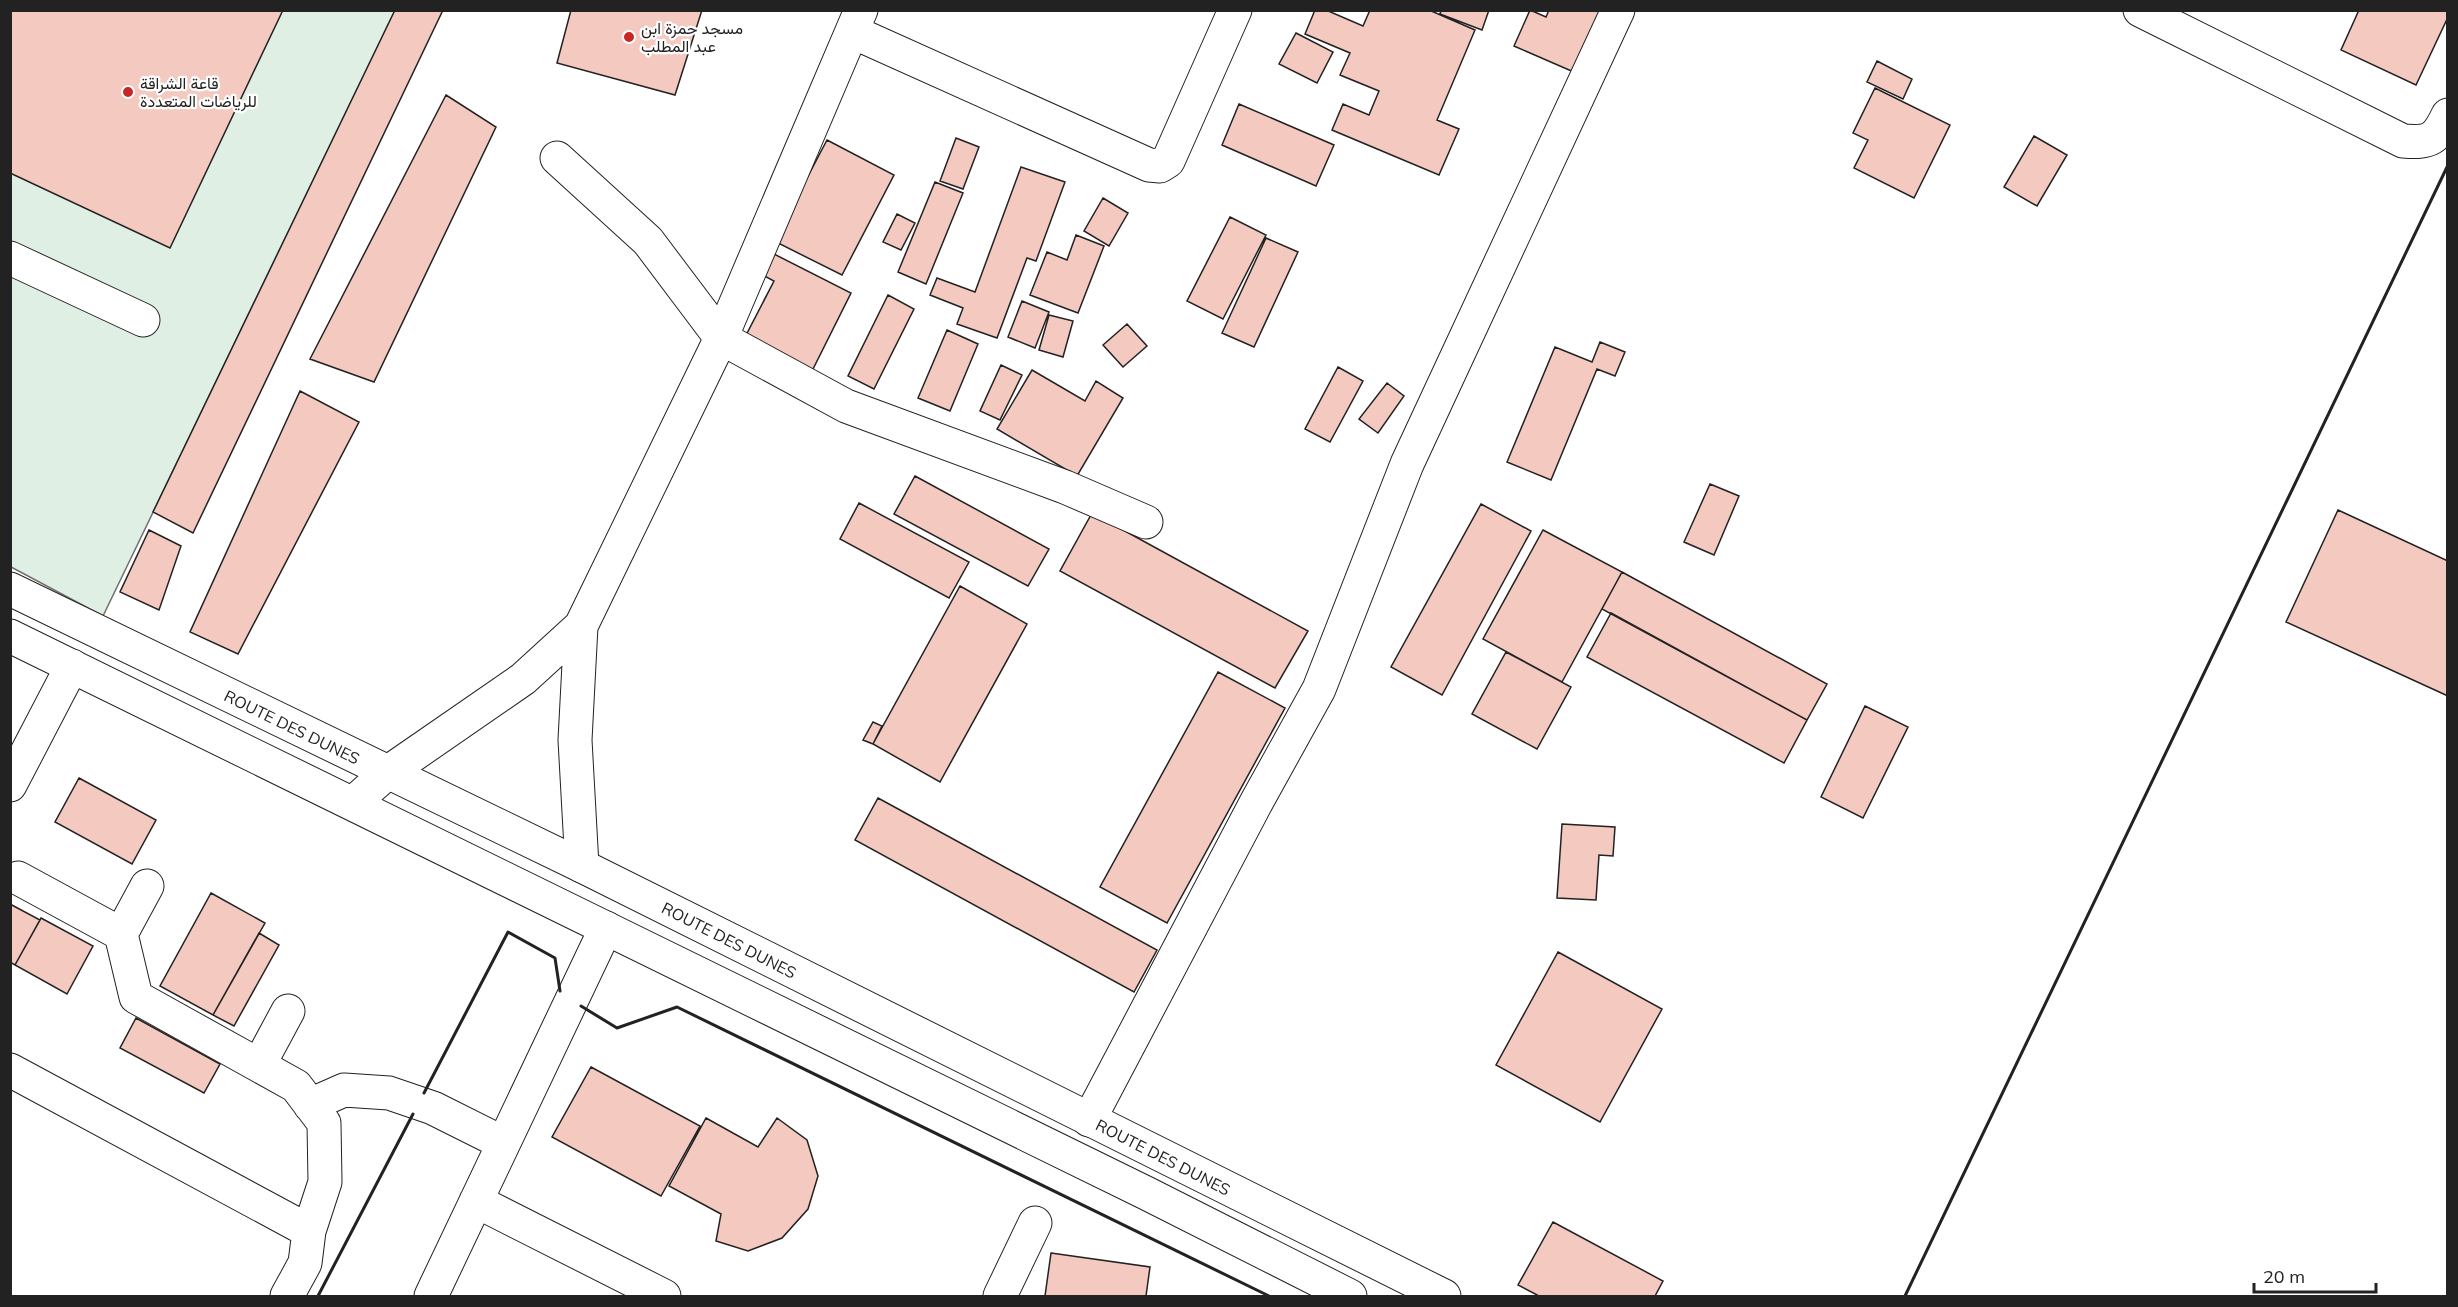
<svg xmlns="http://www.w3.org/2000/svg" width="2458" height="1307" font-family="Mulish,Vazirmatn,sans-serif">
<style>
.green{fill:#e0efe3;stroke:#6f6f6f;stroke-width:1.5}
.building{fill:#f3c9c0;stroke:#222;stroke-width:1.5}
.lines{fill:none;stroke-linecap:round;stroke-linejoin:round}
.minor-casing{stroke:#222;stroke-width:35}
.major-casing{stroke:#222;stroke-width:35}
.minor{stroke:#fff;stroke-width:33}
.major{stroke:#fff;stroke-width:33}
.wall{stroke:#222;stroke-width:3}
.poi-dot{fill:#c62828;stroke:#fff;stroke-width:2}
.labels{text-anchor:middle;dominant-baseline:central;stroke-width:4.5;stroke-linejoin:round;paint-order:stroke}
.poi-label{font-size:16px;fill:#222;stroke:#fff;text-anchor:start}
.street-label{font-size:16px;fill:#222;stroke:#fff}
</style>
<rect width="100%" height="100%" fill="#fff"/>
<!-- green -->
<path class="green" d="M 10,11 L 395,11 L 103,616 L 11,567 Z"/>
<!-- building -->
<path class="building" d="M 10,10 L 283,10 L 170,248 L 10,173 Z
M 395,10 L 443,10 L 193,533 L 153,512 Z
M 571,10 L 702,10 L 675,95 L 557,63 Z
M 1315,10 L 1326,10 L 1363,26 L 1370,10 L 1429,10 L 1475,30 L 1437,120 L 1459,129 L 1439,175 L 1332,130 L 1343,104 L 1369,115 L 1379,91 L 1340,75 L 1350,53 L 1305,34 Z
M 1441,10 L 1489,10 L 1482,30 L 1440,14 Z
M 1530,10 L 1546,17 L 1549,10 L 1603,10 L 1576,73 L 1514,46 Z
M 2359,10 L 2448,10 L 2448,17 L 2416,85 L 2341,50 Z
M 1296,33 L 1333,52 L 1317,83 L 1279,64 Z
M 1877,61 L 1912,79 L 1903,99 L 1867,82 Z
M 1875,88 L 1950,125 L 1914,198 L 1854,168 L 1868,140 L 1853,133 Z
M 446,95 L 496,127 L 374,382 L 310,359 Z
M 1239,104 L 1334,145 L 1316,186 L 1222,145 Z
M 2034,136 L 2067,155 L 2037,206 L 2004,187 Z
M 956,138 L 979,147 L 963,189 L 940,181 Z
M 827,140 L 894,175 L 842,275 L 774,241 Z
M 1021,167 L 1065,182 L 1036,261 L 1027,258 L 997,338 L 957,324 L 963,308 L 930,295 L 937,278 L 975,292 Z
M 935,182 L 963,193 L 926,284 L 898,272 Z
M 1103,198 L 1128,213 L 1109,246 L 1084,231 Z
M 897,214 L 915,223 L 901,250 L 883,242 Z
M 1230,217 L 1266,235 L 1223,319 L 1187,301 Z
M 1076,235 L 1104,246 L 1078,313 L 1030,295 L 1047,252 L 1067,260 Z
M 1266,238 L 1298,252 L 1254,347 L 1222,333 Z
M 772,253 L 851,293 L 809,377 L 742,343 L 774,281 L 761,274 Z
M 888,295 L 914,309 L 874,389 L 848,376 Z
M 1022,301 L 1049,312 L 1035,348 L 1008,337 Z
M 1049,315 L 1073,321 L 1063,357 L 1039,350 Z
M 1127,324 L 1147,346 L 1123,367 L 1103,345 Z
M 947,330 L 978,344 L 950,411 L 918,398 Z
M 1600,342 L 1625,352 L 1615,376 L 1597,369 L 1551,480 L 1507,462 L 1555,347 L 1592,362 Z
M 1001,365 L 1022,375 L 1000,420 L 980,411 Z
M 1338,367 L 1363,381 L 1330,442 L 1305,429 Z
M 1032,370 L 1085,401 L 1096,381 L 1123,398 L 1077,476 L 997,429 Z
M 1387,383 L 1404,396 L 1378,433 L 1359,419 Z
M 300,391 L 359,422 L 238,654 L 190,632 Z
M 915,476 L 1049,549 L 1028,586 L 894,514 Z
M 1710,484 L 1739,496 L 1714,555 L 1684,542 Z
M 859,503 L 969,562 L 949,598 L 840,539 Z
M 1481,504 L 1531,531 L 1442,695 L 1391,667 Z
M 2338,510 L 2448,561 L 2448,696 L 2286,622 Z
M 1092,513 L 1308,631 L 1275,688 L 1060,571 Z
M 149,530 L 181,546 L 159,610 L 120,592 Z
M 1543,530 L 1622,572 L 1562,682 L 1483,639 Z
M 1622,572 L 1827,684 L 1807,720 L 1602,609 Z
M 960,586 L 1027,624 L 940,782 L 873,744 Z
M 1611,613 L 1807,720 L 1784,763 L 1587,657 Z
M 1506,652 L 1571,687 L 1537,749 L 1472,714 Z
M 1218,672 L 1285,708 L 1167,923 L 1100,887 Z
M 1865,706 L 1908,727 L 1863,818 L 1821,797 Z
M 873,722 L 882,726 L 873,744 L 863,740 Z
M 79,778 L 156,820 L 132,864 L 55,822 Z
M 878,798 L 1157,950 L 1134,992 L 855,840 Z
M 1562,824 L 1615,827 L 1613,856 L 1599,855 L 1596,900 L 1557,898 Z
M 211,893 L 265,923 L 213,1015 L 160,986 Z
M 10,904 L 40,920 L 15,965 L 10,962 Z
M 41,918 L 93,946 L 67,994 L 15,965 Z
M 259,933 L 279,945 L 234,1026 L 213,1015 Z
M 1558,952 L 1662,1009 L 1600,1122 L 1496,1065 Z
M 136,1018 L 220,1064 L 204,1093 L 120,1048 Z
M 591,1067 L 700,1126 L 661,1196 L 552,1137 Z
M 706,1118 L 758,1147 L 777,1118 L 807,1140 L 818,1176 L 808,1209 L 782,1238 L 748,1251 L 716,1241 L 721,1214 L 669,1186 Z
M 1553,1222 L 1663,1281 L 1655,1296 L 1539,1296 L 1518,1285 Z
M 1051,1253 L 1150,1267 L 1146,1296 L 1045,1296 Z"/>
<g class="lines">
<!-- minor casing -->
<g class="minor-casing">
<path id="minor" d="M 2140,10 L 2403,141 C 2430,143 2436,140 2448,115
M 853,32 L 1149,165 L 1160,166 L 1168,161 L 1235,10
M 557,158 L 648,241 L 721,338 L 846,406 L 1065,487 L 1146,522
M 10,258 L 143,320
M 581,626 L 575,740 L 582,866
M 10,785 L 72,666
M 353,803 L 387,773 L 523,679 L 581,626 L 721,338 L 861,10
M 18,878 L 121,934 L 136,997 L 296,1086 L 324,1123 L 325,1182 L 309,1231
M 121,934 L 147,886
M 259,1065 L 288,1011
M 10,1070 L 309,1231 L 305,1263 L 287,1296
M 310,1105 L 344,1090 L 389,1093 L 433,1108 L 503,1143
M 1089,1120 L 1257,801 L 1319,689 L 1407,464 L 1618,10
M 476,1201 L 664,1296
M 431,1296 L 606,928
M 1000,1296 L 1035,1223"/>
</g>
<!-- major casing -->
<g class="major-casing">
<path id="major" d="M 10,589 L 582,866 L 1444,1296
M 10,636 L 1146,1193 L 1350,1296"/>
</g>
<!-- minor -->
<use href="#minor" class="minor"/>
<!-- major -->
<use href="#major" class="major"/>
<!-- wall -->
<path class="wall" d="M 581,1006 L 617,1028 L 677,1007 L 1269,1296
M 424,1093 L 508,932 L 555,958 L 560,991
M 318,1296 L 413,1114
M 1905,1296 L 2448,165"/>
</g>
<!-- markers -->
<g class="poi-dot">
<circle cx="629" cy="37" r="6"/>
<circle cx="128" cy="92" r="6"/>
</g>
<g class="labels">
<!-- poi labels -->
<g class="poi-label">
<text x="641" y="28">مسجد حمزة ابن<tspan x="641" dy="18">عبد المطلب</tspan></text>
<text x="140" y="83">قاعة الشراقة<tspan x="140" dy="18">للرياضات المتعددة</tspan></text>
</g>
<!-- street labels -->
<g class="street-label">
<text transform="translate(292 727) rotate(26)">ROUTE DES DUNES</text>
<text transform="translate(729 940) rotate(27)">ROUTE DES DUNES</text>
<text transform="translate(1163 1157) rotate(27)">ROUTE DES DUNES</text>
</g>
</g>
<!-- border -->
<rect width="2458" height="1307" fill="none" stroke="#222222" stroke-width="24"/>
<!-- scale -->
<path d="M2254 1283v9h122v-9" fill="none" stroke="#222222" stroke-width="3"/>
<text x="2263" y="1283" font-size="18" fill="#222222" stroke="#ffffff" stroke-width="4.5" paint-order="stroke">20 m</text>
</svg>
